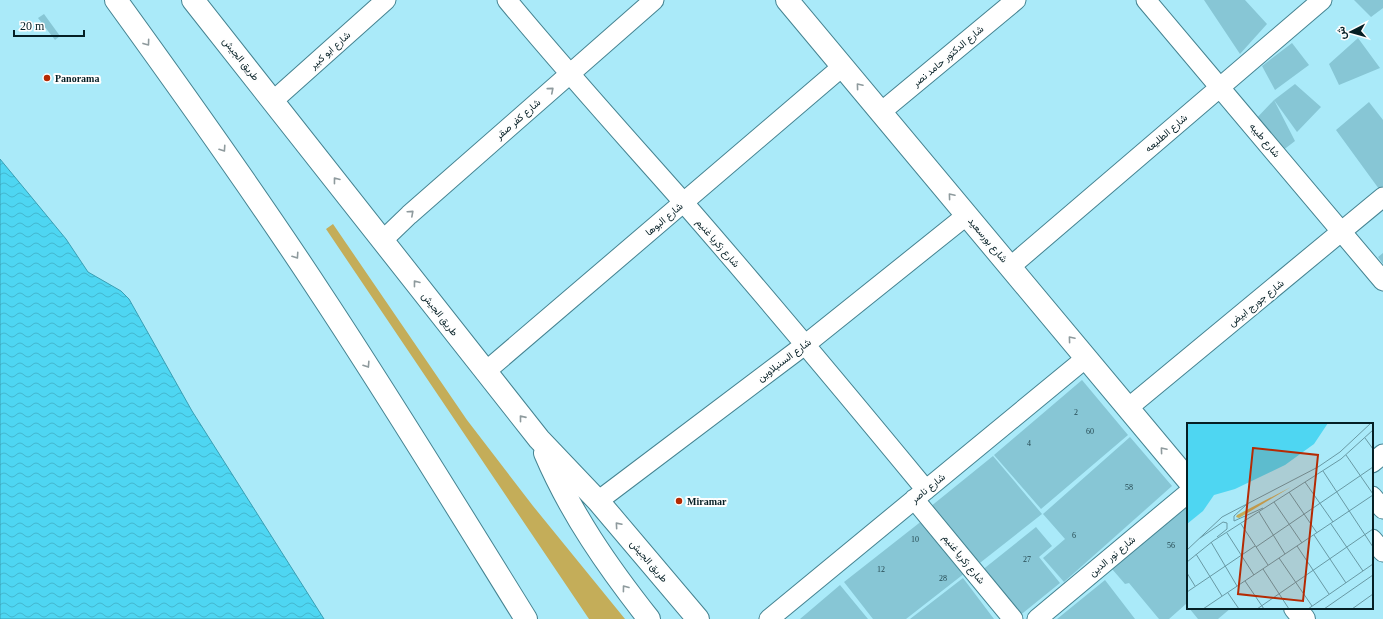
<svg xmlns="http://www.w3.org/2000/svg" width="1383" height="619" font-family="'Times New Roman',Vazirmatn,serif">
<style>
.green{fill:#c4ad59}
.water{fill:url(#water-waves);stroke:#389fb4}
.building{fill:#87c6d5}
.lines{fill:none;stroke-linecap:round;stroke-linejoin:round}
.minor-casing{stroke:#458391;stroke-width:21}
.secondary-casing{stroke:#458391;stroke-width:24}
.trunk-casing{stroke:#458391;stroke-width:24}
.minor{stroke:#fff;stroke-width:19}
.secondary{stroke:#fff;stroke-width:22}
.trunk{stroke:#fff;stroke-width:22}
.oneway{stroke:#8e9a9d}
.poi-dot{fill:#b52a03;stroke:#fefefe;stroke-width:1.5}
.labels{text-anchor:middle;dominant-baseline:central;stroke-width:4;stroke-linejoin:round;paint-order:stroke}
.number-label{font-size:8px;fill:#264951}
.street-label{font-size:10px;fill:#051f25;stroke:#fefefe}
.poi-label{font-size:10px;font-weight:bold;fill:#051f25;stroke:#fefefe;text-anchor:start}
.inset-road{fill:none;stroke:#6899a4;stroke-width:1}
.view{fill:#b52a03;fill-opacity:0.15;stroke:#b52a03;stroke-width:2}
.inset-edge{fill:none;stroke:#051f25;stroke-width:2}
</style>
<defs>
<pattern id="water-waves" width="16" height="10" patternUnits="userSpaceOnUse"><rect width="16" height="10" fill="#4ed6f2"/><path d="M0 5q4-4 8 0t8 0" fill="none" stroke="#43b7cf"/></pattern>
</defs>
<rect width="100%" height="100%" fill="#aaeaf9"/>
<!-- green -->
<path class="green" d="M 333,224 L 467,420 L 533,506 L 625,619 L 589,619 L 326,229 Z"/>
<!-- water -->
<path class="water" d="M 0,159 L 66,239 L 88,272 L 121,291 L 129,299 L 192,411 L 324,619 L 0,619 Z"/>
<!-- building -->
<path class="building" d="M 1204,0 L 1245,0 L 1267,24 L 1240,54 Z
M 1354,0 L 1383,0 L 1383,8 L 1371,17 Z
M 44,14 L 60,36 L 55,40 L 38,18 Z
M 1358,38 L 1380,68 L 1339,85 L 1329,64 Z
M 1292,43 L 1309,65 L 1275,90 L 1262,66 Z
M 1295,84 L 1321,107 L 1297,132 L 1274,100 L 1295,141 L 1282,151 L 1251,124 L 1274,100 Z
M 1369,102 L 1383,120 L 1383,186 L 1379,189 L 1336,130 Z
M 1383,253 L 1383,264 L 1378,257 Z
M 1082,380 L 1128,435 L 1041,509 L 994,455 Z
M 1130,437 L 1172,486 L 1064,582 L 1043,558 L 1065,539 L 1043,514 Z
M 993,456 L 1042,514 L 976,566 L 930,507 Z
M 1188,506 L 1188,607 L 1186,604 L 1169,619 L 1159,619 L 1129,583 L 1125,584 L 1112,569 Z
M 923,520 L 965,573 L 906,619 L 873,619 L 844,582 Z
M 1036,527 L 1052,546 L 1039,557 L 1060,583 L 1018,617 L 981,571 Z
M 963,578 L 994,619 L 910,619 Z
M 1105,580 L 1135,619 L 1057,619 Z
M 840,585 L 868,619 L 800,619 Z
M 1189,608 L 1231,608 L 1218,619 L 1198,619 Z"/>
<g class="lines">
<!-- minor casing -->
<g class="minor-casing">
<path id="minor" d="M 507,0 C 564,69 624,135 684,203 C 766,297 846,393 926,490
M 1146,0 L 1383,281
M 274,100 L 386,0
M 881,112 L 1016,0
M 383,240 L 409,215 L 654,0
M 1010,267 L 1322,0
M 485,372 L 843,66
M 1128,408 L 1383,197
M 1372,463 L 1383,454
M 1372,496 L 1383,509
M 914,499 L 1013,619
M 598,501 L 806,344 L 967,215
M 1372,539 L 1383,552
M 769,619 L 1086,358
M 1037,619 L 1188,493"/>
</g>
<!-- secondary casing -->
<g class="secondary-casing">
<path id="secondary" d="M 787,0 L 1188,480
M 1295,608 L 1304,619"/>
</g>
<!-- trunk casing -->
<g class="trunk-casing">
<path id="trunk" d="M 116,0 C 187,98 257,196 323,297 C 393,403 459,511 526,619
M 193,0 L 539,439 L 598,501 L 698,619
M 545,453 C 571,514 608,567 649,619"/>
</g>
<!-- minor -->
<use href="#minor" class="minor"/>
<!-- secondary -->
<use href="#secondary" class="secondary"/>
<!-- trunk -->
<use href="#trunk" class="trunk"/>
</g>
<!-- one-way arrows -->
<defs><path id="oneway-chevron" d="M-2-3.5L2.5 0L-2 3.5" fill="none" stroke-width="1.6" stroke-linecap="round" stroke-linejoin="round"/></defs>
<g class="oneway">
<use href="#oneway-chevron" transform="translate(147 43) rotate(54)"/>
<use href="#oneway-chevron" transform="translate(859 86) rotate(-130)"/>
<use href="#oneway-chevron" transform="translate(551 90) rotate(-41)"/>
<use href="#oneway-chevron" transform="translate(223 149) rotate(56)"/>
<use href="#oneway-chevron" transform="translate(336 180) rotate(-128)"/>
<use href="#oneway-chevron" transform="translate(951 196) rotate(-130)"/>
<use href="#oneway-chevron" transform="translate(411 213) rotate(-42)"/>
<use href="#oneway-chevron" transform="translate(296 256) rotate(56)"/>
<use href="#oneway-chevron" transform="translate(416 283) rotate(-128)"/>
<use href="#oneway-chevron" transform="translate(1071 339) rotate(-130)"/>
<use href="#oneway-chevron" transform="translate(367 365) rotate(57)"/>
<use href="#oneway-chevron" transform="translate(522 418) rotate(-129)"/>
<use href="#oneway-chevron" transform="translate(1163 450) rotate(-130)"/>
<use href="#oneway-chevron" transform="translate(618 525) rotate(-131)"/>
<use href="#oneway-chevron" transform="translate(625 588) rotate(-127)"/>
</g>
<!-- markers -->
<g class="poi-dot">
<circle cx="47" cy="78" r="4"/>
<circle cx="679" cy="501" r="4"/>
</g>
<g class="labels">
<!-- number labels -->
<g class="number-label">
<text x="1076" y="412">2</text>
<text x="1090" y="431">60</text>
<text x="1029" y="443">4</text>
<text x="1129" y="487">58</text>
<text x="1074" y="535">6</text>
<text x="915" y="539">10</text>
<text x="1171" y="545">56</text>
<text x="1027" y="559">27</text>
<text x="881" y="569">12</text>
<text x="943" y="578">28</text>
</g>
<!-- street labels -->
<g class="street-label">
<text transform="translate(330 50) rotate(-42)">شارع ابو كبير</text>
<text transform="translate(948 56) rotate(-40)">شارع الدكتور حامد نصر</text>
<text transform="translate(241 59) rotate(51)">طريق الجيش</text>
<text transform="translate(518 119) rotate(-41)">شارع كفر صقر</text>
<text transform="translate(1166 133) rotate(-41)">شارع الطليعه</text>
<text transform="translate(1265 140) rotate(50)">شارع طيبه</text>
<text transform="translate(664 219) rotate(-40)">شارع البوها</text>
<text transform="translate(988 240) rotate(50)">شارع بورسعيد</text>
<text transform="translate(718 243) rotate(49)">شارع زكريا غنيم</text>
<text transform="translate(1256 303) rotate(-39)">شارع جورج ابيض</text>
<text transform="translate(440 314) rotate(52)">طريق الجيش</text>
<text transform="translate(784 360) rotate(-37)">شارع السنبلاوين</text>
<text transform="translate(928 488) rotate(-39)">شارع ناصر</text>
<text transform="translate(1112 556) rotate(-40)">شارع نور الدين</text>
<text transform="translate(964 559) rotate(51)">شارع زكريا غنيم</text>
<text transform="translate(649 561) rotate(49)">طريق الجيش</text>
</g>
<!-- poi labels -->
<g class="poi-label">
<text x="55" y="78">Panorama</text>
<text x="687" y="501">Miramar</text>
</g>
</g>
<!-- overview -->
<g transform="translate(1187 423)">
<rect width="186" height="186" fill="#aaeaf9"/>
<path d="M 104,64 L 52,95 L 49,94 L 50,92 Z" fill="#c4ad59"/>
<path d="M 0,0 L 141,0 L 127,21 L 98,42 L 48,66 L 27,72 L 16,88 L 0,101 Z" fill="#4ed6f2"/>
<path class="inset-road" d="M 178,15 L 186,26M 159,32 L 186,71M 136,48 L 186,124M 118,59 L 146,99M 102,69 L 130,110M 87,79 L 115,120M 59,82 L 47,93 L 47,98 L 76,85M 72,89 L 98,131M 54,101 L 81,142M 144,101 L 176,148M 40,110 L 67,152M 127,112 L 159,160M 13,115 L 36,99 L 40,100 L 40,106 L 30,114M 24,119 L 50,163M 110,123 L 142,171M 69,124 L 186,44M 0,127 L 35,94 L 131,44 L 153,29 L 184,0M 9,131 L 35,173M 92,135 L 125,183M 0,139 L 26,118 L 154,36 L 186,7M 76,146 L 102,186M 0,150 L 8,163M 58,158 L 77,186M 0,169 L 68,123M 41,170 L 52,186M 16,186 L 186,72M 70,186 L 186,106M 121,186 L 186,141M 137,186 L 186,152M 165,186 L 186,171"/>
<path class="view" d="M 66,25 L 131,32 L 116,178 L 51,171 Z"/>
<rect width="186" height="186" class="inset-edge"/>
</g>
<!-- north arrow -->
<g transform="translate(1351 32) rotate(264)" stroke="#fefefe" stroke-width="3" paint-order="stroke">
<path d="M0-3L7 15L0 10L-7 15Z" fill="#051f25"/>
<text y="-6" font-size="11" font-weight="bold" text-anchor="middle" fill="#051f25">ش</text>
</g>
<!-- scale -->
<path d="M14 30v6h70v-6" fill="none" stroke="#051f25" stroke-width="2"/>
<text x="20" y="30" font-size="12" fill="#051f25" stroke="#fefefe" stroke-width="3" paint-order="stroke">20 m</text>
</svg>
